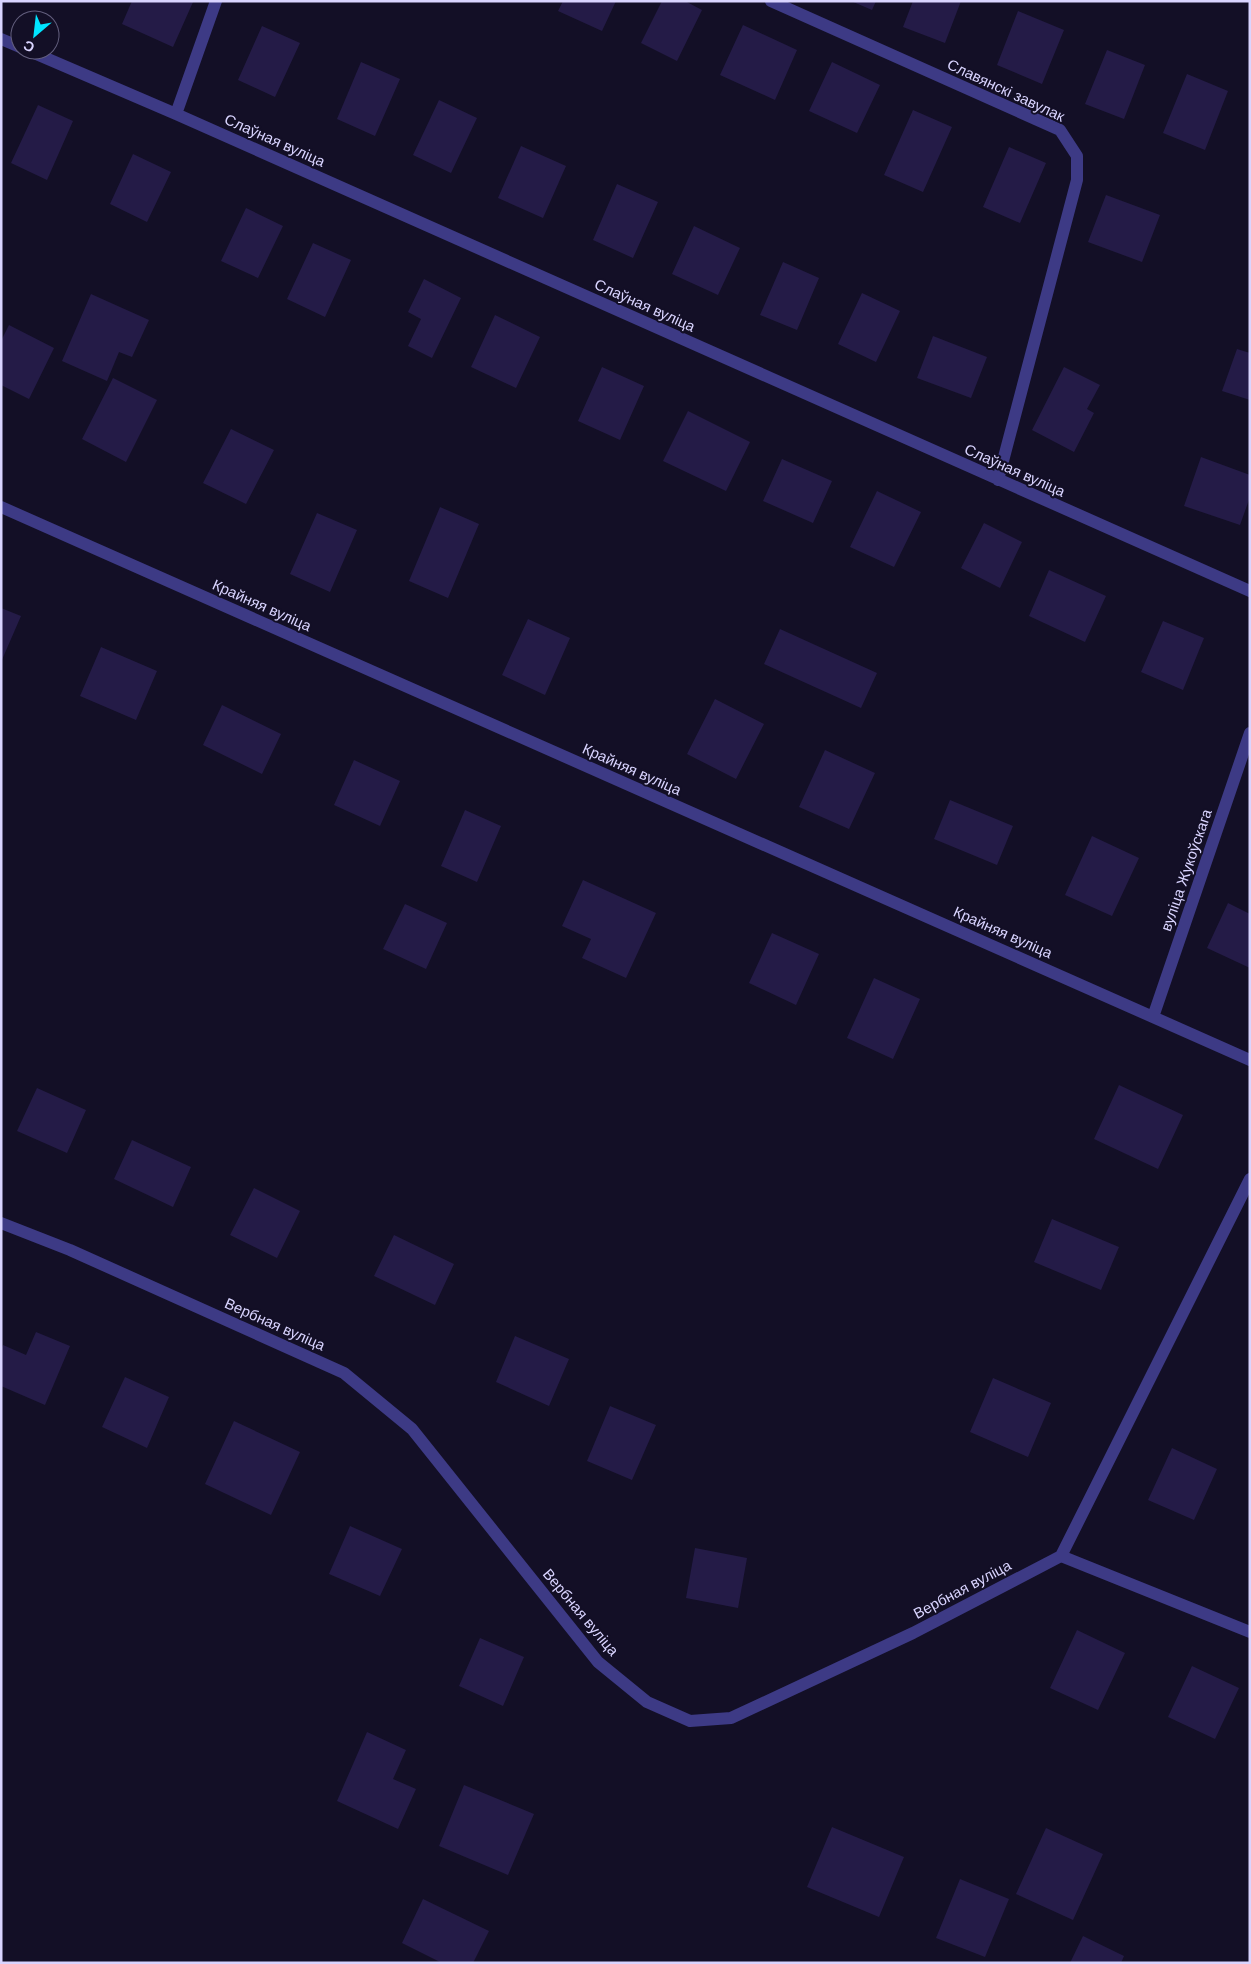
<svg xmlns="http://www.w3.org/2000/svg" width="1251" height="1964" font-family="Arial,sans-serif">
<style>
.building{fill:#241b47}
.lines{fill:none;stroke-linecap:round;stroke-linejoin:round}
.minor{stroke:#3d3a85;stroke-width:12}
.labels{text-anchor:middle;dominant-baseline:central;stroke-width:4;stroke-linejoin:round;paint-order:stroke}
.street-label{font-size:15px;fill:#d9d4ff;stroke:#130f26}
</style>
<rect width="100%" height="100%" fill="#130f26"/>
<!-- building -->
<path class="building" d="M 132,1 L 193,2 L 173,47 L 122,24 Z
M 563,1 L 616,1 L 602,31 L 558,11 Z
M 662,1 L 685,1 L 702,10 L 677,61 L 641,43 Z
M 851,1 L 876,1 L 872,10 Z
M 913,1 L 961,1 L 945,43 L 903,27 Z
M 1018,11 L 1064,30 L 1042,84 L 997,65 Z
M 743,25 L 797,50 L 775,100 L 720,75 Z
M 262,26 L 300,43 L 275,97 L 238,80 Z
M 1107,50 L 1145,65 L 1124,119 L 1085,104 Z
M 361,62 L 400,79 L 375,136 L 337,119 Z
M 832,62 L 880,85 L 857,133 L 809,111 Z
M 1187,74 L 1228,91 L 1205,150 L 1163,133 Z
M 439,100 L 477,118 L 451,173 L 413,155 Z
M 38,105 L 73,121 L 47,180 L 11,163 Z
M 913,110 L 952,127 L 923,192 L 884,175 Z
M 521,146 L 566,166 L 543,218 L 498,198 Z
M 1009,147 L 1046,163 L 1020,223 L 983,207 Z
M 133,154 L 171,172 L 147,222 L 110,204 Z
M 617,184 L 658,202 L 633,258 L 593,240 Z
M 1106,195 L 1160,215 L 1142,262 L 1088,242 Z
M 246,208 L 283,226 L 258,278 L 221,261 Z
M 694,226 L 740,248 L 718,295 L 672,274 Z
M 313,243 L 351,260 L 325,317 L 287,299 Z
M 783,262 L 819,278 L 797,330 L 760,315 Z
M 424,279 L 461,298 L 432,358 L 408,346 L 421,319 L 408,312 Z
M 862,293 L 900,311 L 876,362 L 838,344 Z
M 91,294 L 149,320 L 132,357 L 119,352 L 107,381 L 62,361 Z
M 495,315 L 540,337 L 516,388 L 471,367 Z
M 9,325 L 54,348 L 29,399 L 1,385 L 1,341 Z
M 933,336 L 987,357 L 971,398 L 917,378 Z
M 1237,349 L 1250,353 L 1250,400 L 1222,391 Z
M 602,367 L 644,386 L 620,440 L 578,421 Z
M 1064,367 L 1100,385 L 1087,409 L 1094,413 L 1074,452 L 1032,430 Z
M 113,378 L 157,400 L 126,462 L 82,439 Z
M 688,411 L 750,442 L 726,491 L 663,461 Z
M 231,429 L 274,450 L 246,504 L 203,483 Z
M 1201,457 L 1250,475 L 1250,497 L 1240,525 L 1184,506 Z
M 782,459 L 832,481 L 813,523 L 763,501 Z
M 877,491 L 921,512 L 894,567 L 850,547 Z
M 440,507 L 479,524 L 448,598 L 409,581 Z
M 317,513 L 357,530 L 330,592 L 290,574 Z
M 984,523 L 1022,542 L 1000,588 L 961,568 Z
M 1049,570 L 1106,596 L 1085,642 L 1029,616 Z
M 1,608 L 21,616 L 1,662 Z
M 528,619 L 570,638 L 545,695 L 502,675 Z
M 1163,621 L 1204,638 L 1183,690 L 1141,672 Z
M 780,629 L 877,673 L 861,708 L 764,664 Z
M 101,647 L 157,671 L 136,720 L 80,696 Z
M 715,699 L 764,724 L 736,779 L 687,754 Z
M 222,705 L 281,734 L 262,774 L 203,745 Z
M 825,750 L 875,773 L 849,829 L 799,807 Z
M 354,760 L 400,781 L 380,826 L 334,805 Z
M 950,800 L 1013,826 L 997,865 L 934,839 Z
M 465,810 L 501,826 L 477,882 L 441,866 Z
M 1092,836 L 1139,858 L 1112,916 L 1065,895 Z
M 583,880 L 656,913 L 626,978 L 582,958 L 591,939 L 562,926 Z
M 1228,903 L 1250,914 L 1250,968 L 1207,948 Z
M 405,904 L 447,923 L 426,969 L 383,949 Z
M 772,933 L 819,954 L 796,1005 L 749,983 Z
M 874,978 L 920,999 L 893,1059 L 847,1038 Z
M 1119,1085 L 1183,1115 L 1158,1169 L 1094,1139 Z
M 37,1088 L 86,1110 L 67,1153 L 17,1131 Z
M 132,1140 L 191,1167 L 173,1207 L 114,1179 Z
M 254,1188 L 300,1211 L 277,1258 L 230,1235 Z
M 1052,1219 L 1119,1247 L 1101,1290 L 1034,1262 Z
M 394,1235 L 454,1264 L 435,1305 L 374,1276 Z
M 36,1332 L 70,1346 L 45,1405 L 1,1386 L 1,1350 L 3,1345 L 26,1355 Z
M 515,1336 L 569,1359 L 549,1406 L 496,1382 Z
M 125,1377 L 169,1397 L 147,1448 L 102,1427 Z
M 993,1378 L 1051,1403 L 1028,1457 L 970,1432 Z
M 610,1406 L 656,1425 L 632,1480 L 587,1461 Z
M 234,1421 L 300,1452 L 271,1515 L 205,1484 Z
M 1172,1448 L 1217,1469 L 1194,1520 L 1148,1500 Z
M 350,1526 L 402,1549 L 380,1596 L 329,1574 Z
M 695,1548 L 747,1558 L 738,1608 L 686,1598 Z
M 1077,1630 L 1125,1653 L 1098,1710 L 1050,1688 Z
M 480,1638 L 524,1657 L 503,1706 L 459,1686 Z
M 1192,1666 L 1239,1688 L 1215,1739 L 1168,1717 Z
M 367,1732 L 406,1750 L 393,1779 L 416,1789 L 398,1829 L 337,1801 Z
M 464,1785 L 534,1814 L 508,1875 L 439,1846 Z
M 832,1827 L 904,1857 L 879,1917 L 807,1887 Z
M 1046,1828 L 1103,1854 L 1073,1920 L 1016,1894 Z
M 960,1879 L 1009,1899 L 985,1957 L 936,1938 Z
M 423,1899 L 489,1931 L 473,1963 L 442,1963 L 402,1943 Z
M 1083,1936 L 1124,1956 L 1121,1963 L 1070,1963 Z"/>
<g class="lines">
<!-- minor -->
<path class="minor" d="M 771,1 L 1060,130 L 1077,156 L 1077,180 L 998,480
M 1,39 L 20,47
M 27,50 L 176,114 L 1250,591
M 176,114 L 216,1
M 1,507 L 1250,1060
M 1153,1017 L 1250,733
M 1,1223 L 70,1250 L 344,1373 L 412,1429 L 598,1662 L 647,1702 L 690,1721 L 731,1718 L 913,1633 L 1061,1556 L 1250,1632
M 1061,1556 L 1250,1179"/>
</g>
<g class="labels">
<!-- street labels -->
<g class="street-label">
<text transform="translate(1006 90) rotate(25)">Славянскі завулак</text>
<text transform="translate(275 140) rotate(24)">Слаўная вуліца</text>
<text transform="translate(645 305) rotate(24)">Слаўная вуліца</text>
<text transform="translate(1015 470) rotate(24)">Слаўная вуліца</text>
<text transform="translate(262 605) rotate(24)">Крайняя вуліца</text>
<text transform="translate(632 769) rotate(24)">Крайняя вуліца</text>
<text transform="translate(1186 870) rotate(-71)">вуліца Жукоўскага</text>
<text transform="translate(1003 932) rotate(24)">Крайняя вуліца</text>
<text transform="translate(275 1324) rotate(24)">Вербная вуліца</text>
<text transform="translate(962 1589) rotate(-28)">Вербная вуліца</text>
<text transform="translate(581 1612) rotate(50)">Вербная вуліца</text>
</g>
</g>
<!-- border -->
<rect width="1251" height="1964" fill="none" stroke="#d9d4ff" stroke-width="5"/>
<!-- north arrow -->
<g transform="translate(35 35) rotate(208)"><circle r="24" fill="#130f26" stroke="#625e7d"/>
<path d="M0-4L9 19L0 12L-9 19Z" fill="#00e5ff"/>
<text y="-8" font-size="14" font-weight="bold" text-anchor="middle" fill="#d9d4ff">С</text>
</g>
</svg>
